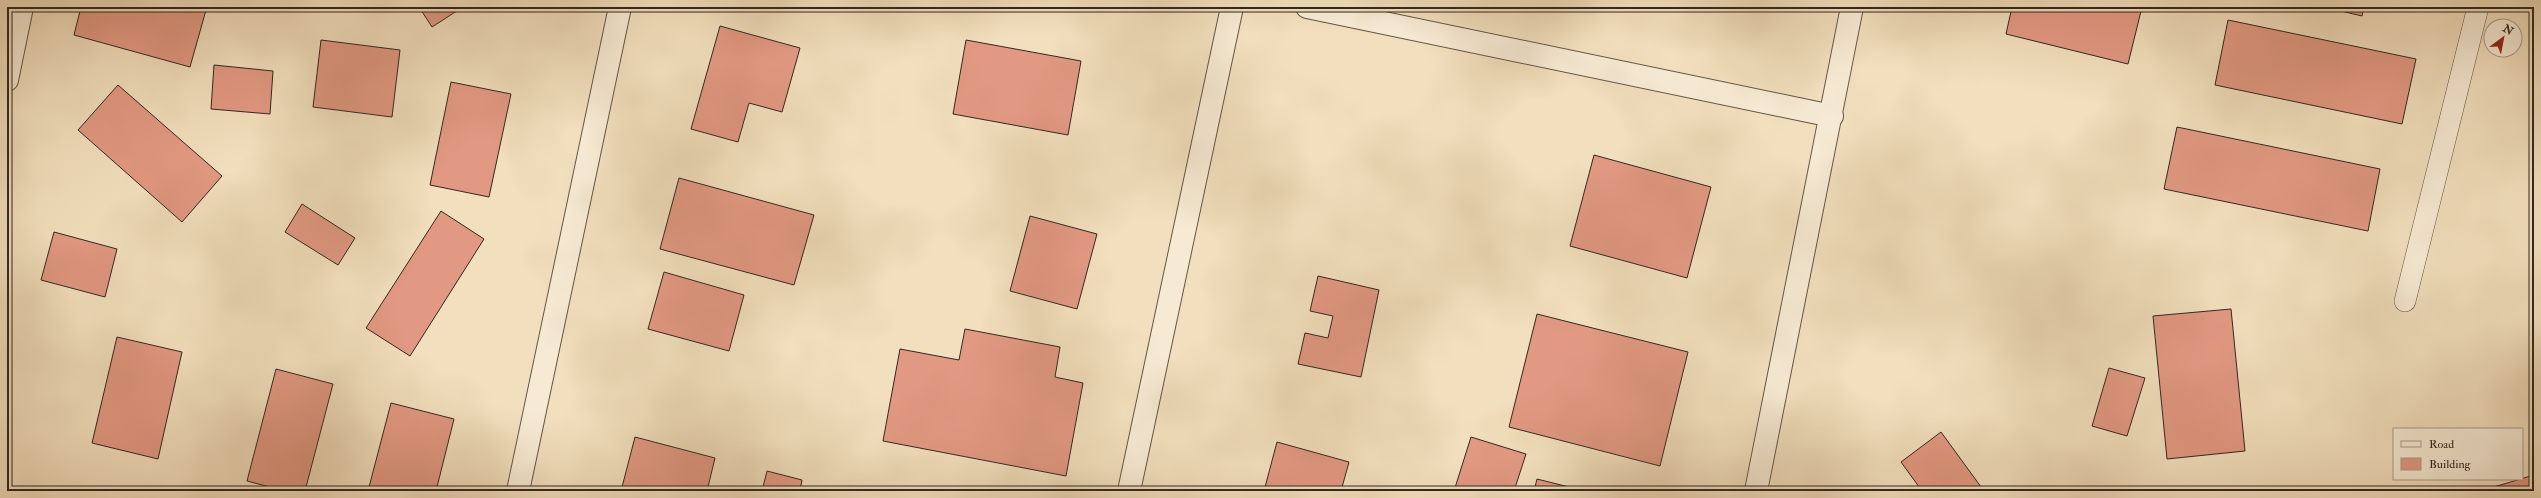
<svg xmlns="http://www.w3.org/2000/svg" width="2541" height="498" font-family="'IM FELL Double Pica',serif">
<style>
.building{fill:#e29983;stroke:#322720}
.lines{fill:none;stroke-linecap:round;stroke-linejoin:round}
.lane-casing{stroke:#625547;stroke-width:22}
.street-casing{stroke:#625547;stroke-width:24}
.lane{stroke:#f7ead4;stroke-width:21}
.street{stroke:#f7ead4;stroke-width:22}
</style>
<rect width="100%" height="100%" fill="#f2dfbd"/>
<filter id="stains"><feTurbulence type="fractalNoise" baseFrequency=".005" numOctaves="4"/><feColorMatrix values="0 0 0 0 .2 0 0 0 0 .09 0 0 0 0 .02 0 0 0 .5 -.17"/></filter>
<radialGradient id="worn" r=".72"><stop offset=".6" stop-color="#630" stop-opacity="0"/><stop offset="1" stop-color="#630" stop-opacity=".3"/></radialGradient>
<!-- building -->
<path class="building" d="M 81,7 L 193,7 L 206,10 L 190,67 L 74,35 Z
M 419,7 L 463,7 L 432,27 Z
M 2012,7 L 2142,7 L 2128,64 L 2006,34 Z
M 2324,7 L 2364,7 L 2362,16 Z
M 2228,20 L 2416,59 L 2402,124 L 2215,85 Z
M 720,26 L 800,48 L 782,112 L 749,103 L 738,142 L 691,129 Z
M 321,40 L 400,50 L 392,117 L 313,107 Z
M 966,40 L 1081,61 L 1068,135 L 953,114 Z
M 214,65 L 273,71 L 270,114 L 211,109 Z
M 451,82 L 511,94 L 489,197 L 430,185 Z
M 118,85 L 222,176 L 182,222 L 78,130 Z
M 2177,127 L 2380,169 L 2368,231 L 2164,189 Z
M 1594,155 L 1711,187 L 1687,278 L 1570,246 Z
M 679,178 L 814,215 L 794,285 L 660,249 Z
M 302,204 L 355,238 L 338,265 L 285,232 Z
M 441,211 L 484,239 L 410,356 L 366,328 Z
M 1030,216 L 1097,234 L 1077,309 L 1010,291 Z
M 54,232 L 117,249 L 105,297 L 41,280 Z
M 664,272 L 744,295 L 729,351 L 648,329 Z
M 1318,276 L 1379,290 L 1361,377 L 1298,364 L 1305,333 L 1328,338 L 1333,316 L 1310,311 Z
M 2231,309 L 2245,451 L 2167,459 L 2153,316 Z
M 1537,314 L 1688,352 L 1660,466 L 1509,427 Z
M 965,329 L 1060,347 L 1055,377 L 1083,383 L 1066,476 L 883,441 L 900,349 L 959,360 Z
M 117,337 L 182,352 L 158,459 L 92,443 Z
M 2109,368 L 2145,378 L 2127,436 L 2092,426 Z
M 276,369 L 333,384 L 305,491 L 285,491 L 247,481 Z
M 391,403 L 454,419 L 436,491 L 368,491 Z
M 1941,432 L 1984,491 L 1922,491 L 1901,462 Z
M 635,437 L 715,458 L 707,491 L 621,491 Z
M 1471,437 L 1526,454 L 1514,491 L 1454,491 Z
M 1277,442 L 1349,462 L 1341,491 L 1264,491 Z
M 767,471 L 802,480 L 800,491 L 762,491 Z
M 2534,475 L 2534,491 L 2488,491 L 2487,489 Z
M 1537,479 L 1585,491 L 1534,491 Z"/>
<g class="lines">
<!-- lane casing -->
<g class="lane-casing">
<path id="lane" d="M 2405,301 L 2478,7"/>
</g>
<!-- street casing -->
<g class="street-casing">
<path id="street" d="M 1307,7 L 1832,116
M 7,80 L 22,7
M 518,491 L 620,7
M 1129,491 L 1232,7
M 1756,491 L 1852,7"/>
</g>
<!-- lane -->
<use href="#lane" class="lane"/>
<!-- street -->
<use href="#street" class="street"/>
</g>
<!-- margin -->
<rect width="2541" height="498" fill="none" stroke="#f2dfbd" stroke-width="24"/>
<rect x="8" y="8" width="2525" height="482" fill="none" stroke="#322720" stroke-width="2"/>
<rect x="12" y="12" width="2517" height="474" fill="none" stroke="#322720"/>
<!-- legend -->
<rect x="2393" y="428" width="130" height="52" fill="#f7ead4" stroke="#a89c8c"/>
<rect x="2401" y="441" width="20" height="6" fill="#f7ead4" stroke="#a89c8c"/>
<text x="2429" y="448" font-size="12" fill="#322720">Road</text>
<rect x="2401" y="458" width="20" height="12" fill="#e29983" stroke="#a89c8c"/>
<text x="2429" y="468" font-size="12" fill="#322720">Building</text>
<!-- north arrow -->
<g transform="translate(2503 38) rotate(32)"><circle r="19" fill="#f7ead4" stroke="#a89c8c"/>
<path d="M0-3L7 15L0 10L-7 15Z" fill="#8f2418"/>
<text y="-6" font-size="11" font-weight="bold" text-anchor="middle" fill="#322720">N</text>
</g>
<rect width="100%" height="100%" filter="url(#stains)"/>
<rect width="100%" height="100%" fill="url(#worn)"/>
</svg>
